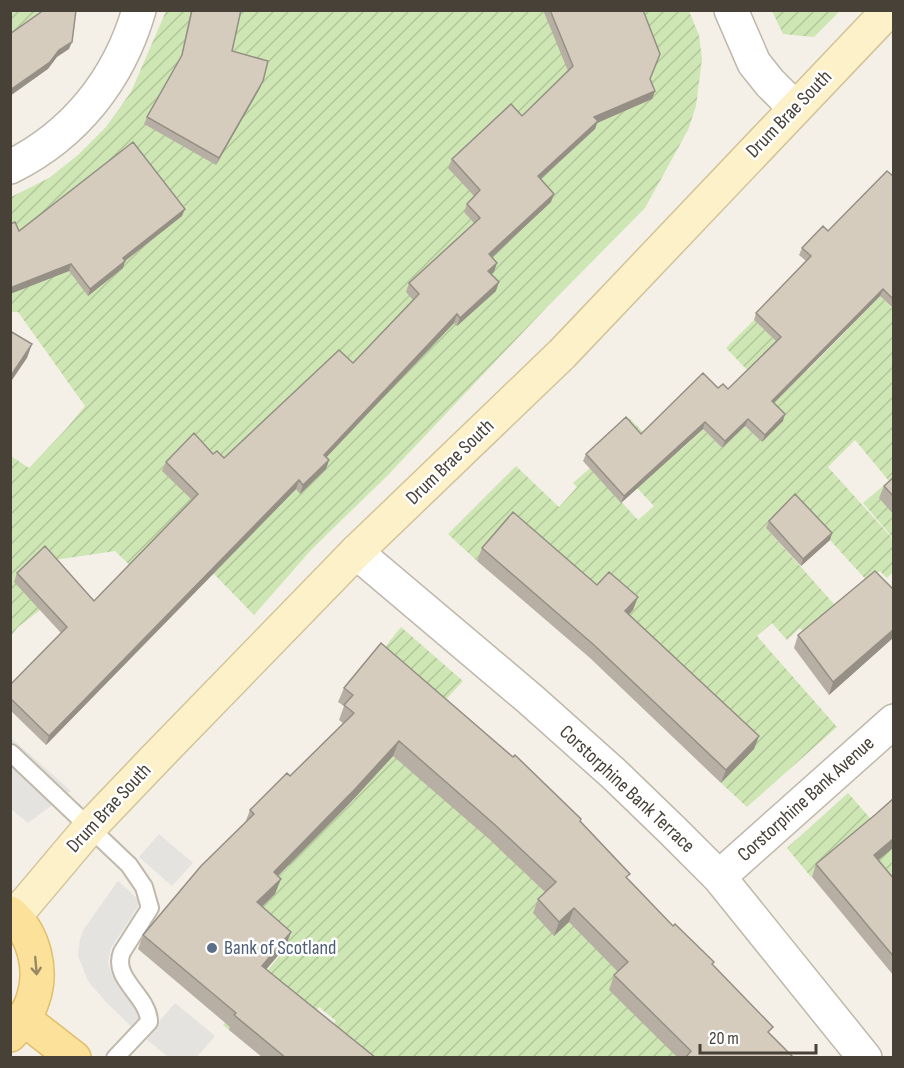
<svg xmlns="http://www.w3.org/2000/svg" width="904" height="1068" font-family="'Sofia Sans Condensed',sans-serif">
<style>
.garden{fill:url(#garden-furrows)}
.parking{fill:#e5e3e0}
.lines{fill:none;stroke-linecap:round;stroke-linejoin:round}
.service-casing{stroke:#bfb8ab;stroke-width:20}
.minor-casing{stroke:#bfb8ab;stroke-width:36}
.secondary-casing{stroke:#d2c499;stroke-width:36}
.primary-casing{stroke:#e0be6a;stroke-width:36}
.service{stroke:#fff;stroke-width:16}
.minor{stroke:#fff;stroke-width:33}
.secondary{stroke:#fdf1c9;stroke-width:33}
.primary{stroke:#fbe19a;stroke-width:33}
.wall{fill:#b7afa3}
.shaded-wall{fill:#958f85}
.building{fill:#d5ccbe;stroke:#958f85;stroke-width:1.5}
.oneway{stroke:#988964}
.service-dot{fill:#5c6f8a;stroke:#fff;stroke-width:2}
.labels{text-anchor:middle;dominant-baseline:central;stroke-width:5;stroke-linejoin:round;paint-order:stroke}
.street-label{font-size:20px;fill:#474137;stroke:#fff}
.service-label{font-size:20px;fill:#4e5e75;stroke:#fff;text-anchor:start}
</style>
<defs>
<pattern id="garden-furrows" width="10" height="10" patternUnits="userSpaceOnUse" patternTransform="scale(1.5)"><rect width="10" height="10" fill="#cee6b3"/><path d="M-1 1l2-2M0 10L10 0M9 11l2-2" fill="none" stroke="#b2c69b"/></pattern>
</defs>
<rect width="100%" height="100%" fill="#f4f0e8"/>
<!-- garden -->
<path class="garden" d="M 11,11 L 46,11 L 11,39 Z
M 166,11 L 689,11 L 699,35 L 702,59 L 696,106 L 688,130 L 645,208 L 547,307 L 388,475 L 312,549 L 254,615 L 213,573 L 141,576 L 115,551 L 48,561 L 40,610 L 18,627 L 11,636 L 11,456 L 29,468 L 66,429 L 85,406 L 18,312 L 11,312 L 11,197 L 49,178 L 78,155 L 106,127 L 131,92 Z
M 772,11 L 840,11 L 814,37 L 783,34 Z
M 845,260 L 893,309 L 893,538 L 863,503 L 889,481 L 855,440 L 828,467 L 893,539 L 893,572 L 887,578 L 880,571 L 868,582 L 830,540 L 766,528 L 877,652 L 873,654 L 808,636 L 800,628 L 787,640 L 772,623 L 757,636 L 837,727 L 747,807 L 721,783 L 754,749 L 621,623 L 633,610 L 592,598 L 508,525 L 477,561 L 448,534 L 516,466 L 559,507 L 577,487 L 573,483 L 590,468 L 638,520 L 654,506 L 637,488 L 623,424 L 629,418 L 645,434 L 656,424 L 681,450 L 703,429 L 722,448 L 745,426 L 762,441 L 782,421 L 749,372 L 726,348 L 754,320 L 808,370 L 848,329 L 795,277 Z
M 401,627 L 463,681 L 413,735 L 490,795 L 542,888 L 596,942 L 693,1058 L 483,1058 L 479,1055 L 477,1058 L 344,1057 L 322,1039 L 336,1021 L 319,1007 L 307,1022 L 264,987 L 229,1030 L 223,1025 L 290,943 L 246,909 L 261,907 L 275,894 L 268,886 L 289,866 L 285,861 L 320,833 L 354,800 L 316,760 L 369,782 L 376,658 Z
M 848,793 L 893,844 L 893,898 L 849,846 L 811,877 L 787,848 Z"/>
<!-- parking -->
<path class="parking" d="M 10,737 L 71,791 L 28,823 L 11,809 Z
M 159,834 L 193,863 L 172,886 L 139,857 Z
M 118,881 L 141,902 L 111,948 L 108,961 L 110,970 L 117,982 L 127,996 L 145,1013 L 133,1028 L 107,1003 L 88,981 L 78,956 L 80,939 L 84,929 Z
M 175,1003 L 215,1036 L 196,1058 L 168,1057 L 145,1038 Z"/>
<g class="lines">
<!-- service casing -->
<g class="service-casing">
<path id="service" d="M 11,753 L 129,865 L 144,887 L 150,908 L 122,952 C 111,979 149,996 149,1022 L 115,1058"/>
</g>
<!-- minor casing -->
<g class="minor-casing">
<path id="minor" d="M 731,10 L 754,63 L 770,83 L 795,108
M 10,167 C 75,135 119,79 139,10
M 356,552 L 530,699 L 614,774 L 673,831 L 719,877 L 865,1058
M 719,877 L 894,721"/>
</g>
<!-- secondary casing -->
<g class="secondary-casing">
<path id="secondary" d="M 15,916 L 90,827 L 154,760 L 356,552 L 562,354 L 889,10"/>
</g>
<!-- primary casing -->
<g class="primary-casing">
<path id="primary" d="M 10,913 C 34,933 43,970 33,999 C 29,1013 20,1024 10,1035
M 24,1019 L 74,1058"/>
</g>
<!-- service -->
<use href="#service" class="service"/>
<!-- minor -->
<use href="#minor" class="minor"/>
<!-- secondary -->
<use href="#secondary" class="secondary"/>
<!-- primary -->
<use href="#primary" class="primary"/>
</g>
<!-- wall -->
<path class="wall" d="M 191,10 L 241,10 L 232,51 L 260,88 L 216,165 L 144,124 L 147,117 L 181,58 Z
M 543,10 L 643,10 L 650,79 L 655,91 L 652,99 L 597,123 L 595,129 L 541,179 L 551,202 L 492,257 L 494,272 L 491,274 L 496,291 L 457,326 L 454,323 L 326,457 L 329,460 L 326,469 L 300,494 L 296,489 L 46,745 L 10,710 L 10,685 L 61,633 L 14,582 L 17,573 L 94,601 L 192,500 L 162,471 L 166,462 L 213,454 L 224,458 L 353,363 L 413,300 L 406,292 L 409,283 L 474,223 L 464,212 L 467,204 L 474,196 L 448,168 L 452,159 L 522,116 L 568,71 Z
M 894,173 L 894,309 L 880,296 L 774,403 L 783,421 L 762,442 L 745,426 L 722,448 L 703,429 L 621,503 L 583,461 L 586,454 L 641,434 L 718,388 L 728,389 L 776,341 L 754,320 L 756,313 L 806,261 L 799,255 L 802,248 L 828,231 Z
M 182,216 L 125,261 L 123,268 L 88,296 L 69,271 L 10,294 L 10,224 L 19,231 Z
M 894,477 L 894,515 L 879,498 L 884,486 Z
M 769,521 L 832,533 L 830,540 L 801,566 L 766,528 Z
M 482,548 L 597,585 L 633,610 L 629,614 L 759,736 L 754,749 L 721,783 L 590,658 L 477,561 Z
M 894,590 L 894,637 L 829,695 L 794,648 L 798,635 Z
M 344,688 L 581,819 L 580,821 L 628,879 L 673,926 L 713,965 L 770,1034 L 794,1058 L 678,1058 L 609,990 L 614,975 L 618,972 L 569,922 L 554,936 L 533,913 L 538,899 L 545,892 L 489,839 L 393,756 L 350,803 L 278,876 L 275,894 L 262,907 L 286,946 L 266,970 L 376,1058 L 263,1058 L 229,1030 L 230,1027 L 138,949 L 143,935 L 245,823 L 250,810 L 290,776 L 344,724 L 339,720 L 344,706 L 338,702 Z
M 894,798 L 894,847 L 878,860 L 894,879 L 894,976 L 812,877 L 816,864 L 876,814 Z"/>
<!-- shaded-wall -->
<path class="shaded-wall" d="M 72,42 L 69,49 L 57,57 L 48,69 L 10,96 L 10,90 L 59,50 Z
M 263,81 L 260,88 L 216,165 L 219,158 Z
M 655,91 L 652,99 L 597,123 L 595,129 L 534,185 L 538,176 L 594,117 Z
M 554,194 L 551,202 L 486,263 L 489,254 Z
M 185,209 L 182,216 L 125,261 L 123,268 L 88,296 L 90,289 L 123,258 Z
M 497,263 L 494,272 L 485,280 L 488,271 Z
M 71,264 L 69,271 L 10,294 L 10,288 Z
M 499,282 L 496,291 L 457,326 L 460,318 Z
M 883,289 L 880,296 L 769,408 L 772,401 Z
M 457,314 L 454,323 L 321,463 L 324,455 Z
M 32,344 L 27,358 L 10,383 L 10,377 Z
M 785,414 L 783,421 L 762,442 L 765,435 Z
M 748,419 L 745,426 L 722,448 L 725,441 Z
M 705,422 L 703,429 L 621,503 L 624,496 Z
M 329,460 L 326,469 L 300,494 L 303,485 Z
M 299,480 L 296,489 L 46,745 L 49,736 Z
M 832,533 L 830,540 L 801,566 L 803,559 Z
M 638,597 L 633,610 L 621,623 L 625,611 Z
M 894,629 L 894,637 L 829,695 L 833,682 Z
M 759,736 L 754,749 L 721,783 L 726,770 Z
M 399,741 L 393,756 L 350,803 L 268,886 L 274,872 Z
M 894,838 L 894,847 L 869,868 L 874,855 Z
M 281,879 L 275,894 L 251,917 L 257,902 Z
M 574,908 L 569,922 L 554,936 L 559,922 Z
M 291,932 L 286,946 L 256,981 L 262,966 Z"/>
<!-- building -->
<path class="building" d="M 44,10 L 76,10 L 72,42 L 59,50 L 50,62 L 10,90 L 10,34 Z
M 192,10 L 241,10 L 232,51 L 268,61 L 263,81 L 219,158 L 147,117 L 182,55 Z
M 550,10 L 643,10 L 660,54 L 650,79 L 655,91 L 594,117 L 598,121 L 538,176 L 554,194 L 489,254 L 497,263 L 488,271 L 499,282 L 460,318 L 457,314 L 324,455 L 329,460 L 303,485 L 299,480 L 49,736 L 10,698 L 10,685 L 67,627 L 17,573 L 45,546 L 94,601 L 198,494 L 166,462 L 194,433 L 213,454 L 217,451 L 224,458 L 339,350 L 353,363 L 419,294 L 409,283 L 480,218 L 467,204 L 480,190 L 452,159 L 511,104 L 522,116 L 573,66 Z
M 133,142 L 185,209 L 123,258 L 125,261 L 90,289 L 71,264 L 10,288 L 10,224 L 15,222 L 19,231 Z
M 887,171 L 892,175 L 894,173 L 894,300 L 883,289 L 772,401 L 785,414 L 765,435 L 748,419 L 725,441 L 705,422 L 624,496 L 586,454 L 626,417 L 641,434 L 703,373 L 718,388 L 723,384 L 728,389 L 781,337 L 756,313 L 811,256 L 802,248 L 823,226 L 828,231 Z
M 10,331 L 32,344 L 10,377 Z
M 894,477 L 894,497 L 884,486 Z
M 795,494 L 832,533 L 803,559 L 769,521 Z
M 513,512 L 597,585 L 609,572 L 638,597 L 625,611 L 759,736 L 726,770 L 594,645 L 482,548 Z
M 875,571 L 894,590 L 894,629 L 833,682 L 798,635 Z
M 381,643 L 513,757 L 515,755 L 581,819 L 580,821 L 630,874 L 626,877 L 673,926 L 675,924 L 714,962 L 712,964 L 773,1027 L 768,1032 L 794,1058 L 685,1058 L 691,1051 L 614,975 L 628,962 L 574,908 L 559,922 L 538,899 L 556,882 L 494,824 L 399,741 L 356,788 L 274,872 L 281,879 L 257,902 L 291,932 L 262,966 L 376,1058 L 286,1058 L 234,1015 L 236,1013 L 143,935 L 201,866 L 254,814 L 250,810 L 287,773 L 290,776 L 354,713 L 344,705 L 353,695 L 344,688 Z
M 894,798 L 894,838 L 874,855 L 894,879 L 894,957 L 816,864 L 876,814 Z"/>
<!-- one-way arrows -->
<defs><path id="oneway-shaft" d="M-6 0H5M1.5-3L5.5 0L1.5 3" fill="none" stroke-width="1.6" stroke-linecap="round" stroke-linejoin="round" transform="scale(1.5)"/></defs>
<use class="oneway" href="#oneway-shaft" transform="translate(36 966) rotate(85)"/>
<!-- markers -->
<circle class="service-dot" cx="212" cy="948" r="6"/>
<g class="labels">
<!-- street labels -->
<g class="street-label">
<text transform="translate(789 114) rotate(-46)">Drum Brae South</text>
<text transform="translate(450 462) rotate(-44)">Drum Brae South</text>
<text transform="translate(627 789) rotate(43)">Corstorphine Bank Terrace</text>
<text transform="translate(806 799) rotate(-42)">Corstorphine Bank Avenue</text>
<text transform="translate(109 808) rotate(-47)">Drum Brae South</text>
</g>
<!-- service labels -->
<g class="service-label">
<text x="224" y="948">Bank of Scotland</text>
</g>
</g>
<!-- border -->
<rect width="904" height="1068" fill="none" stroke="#474137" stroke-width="24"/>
<!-- scale -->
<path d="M700 1044v9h116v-9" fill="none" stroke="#474137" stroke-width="3"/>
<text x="709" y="1044" font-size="18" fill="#474137" stroke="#ffffff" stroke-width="4.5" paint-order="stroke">20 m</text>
</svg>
